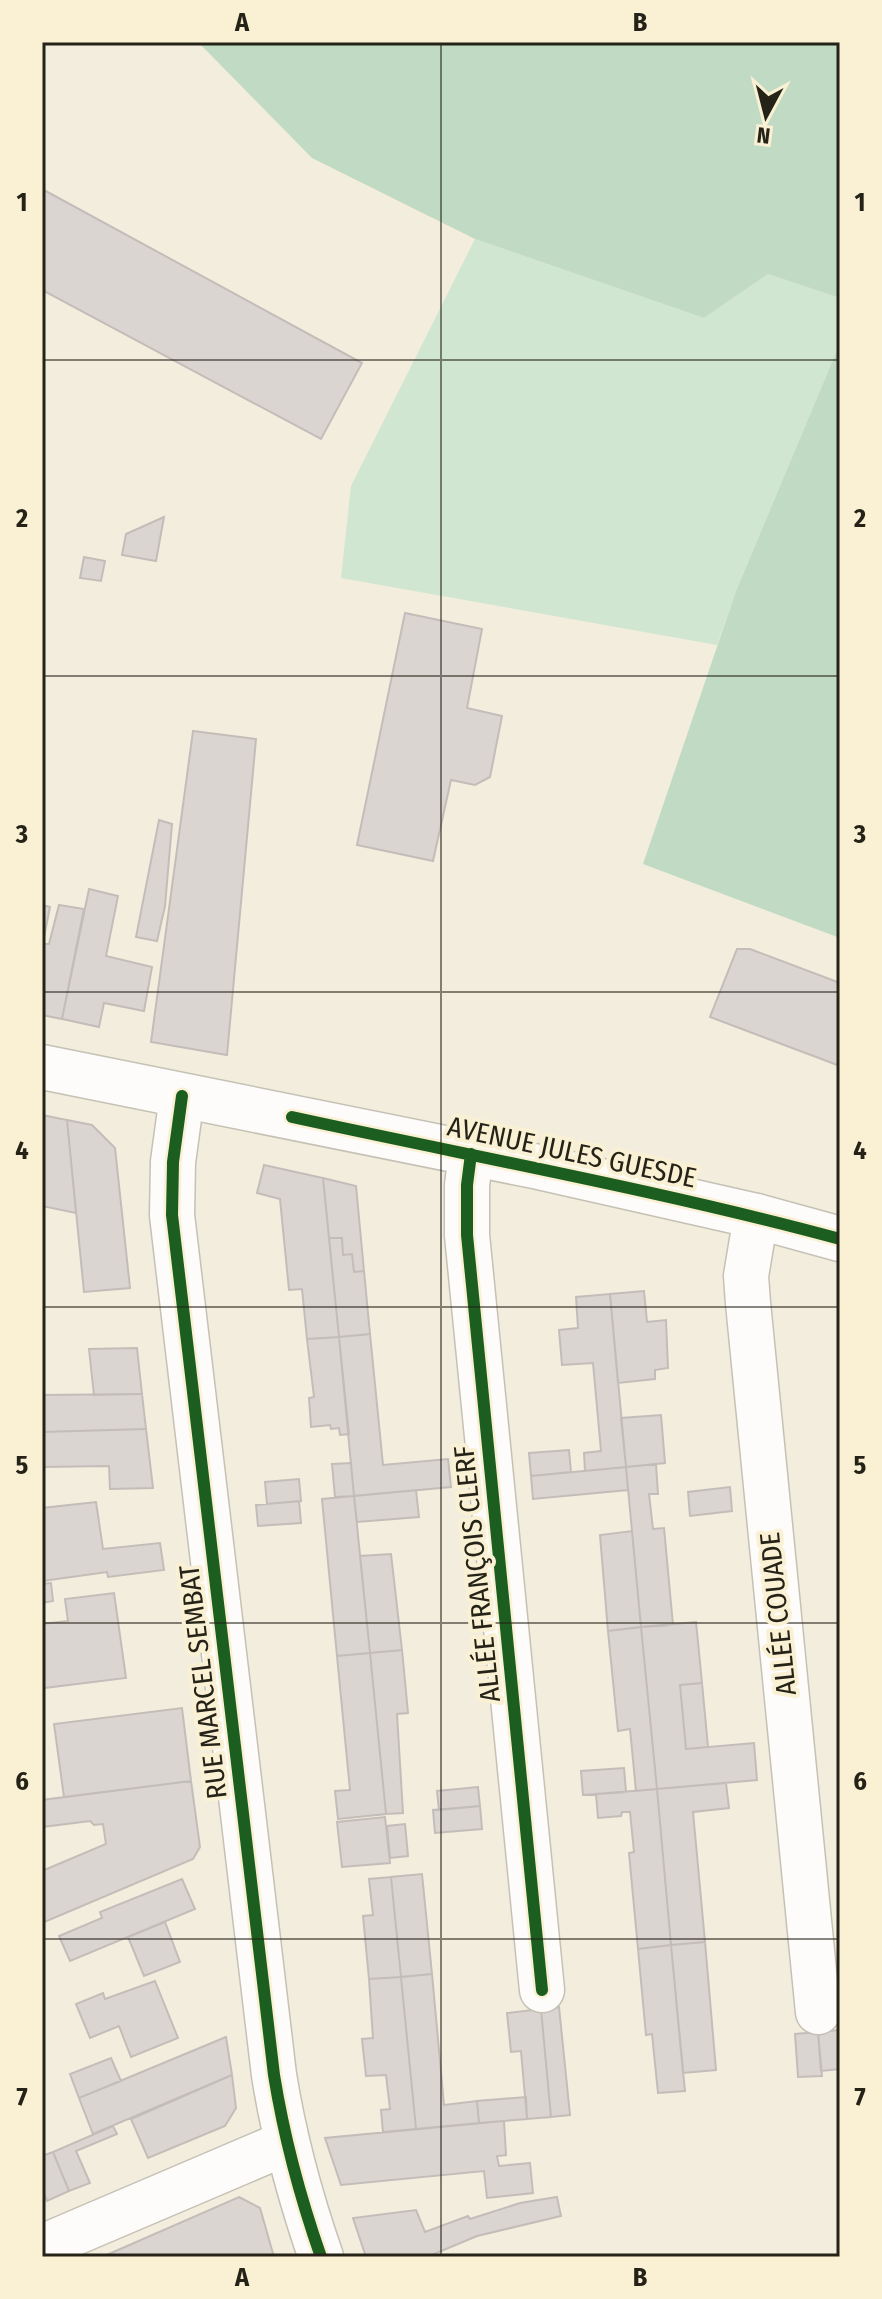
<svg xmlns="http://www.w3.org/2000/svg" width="882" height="2299" font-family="'Fira Sans Condensed',sans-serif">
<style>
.green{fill:#d0e6d0}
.forest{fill:#c1dac3}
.building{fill:#dbd5d1;stroke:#c3bdb9;stroke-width:2}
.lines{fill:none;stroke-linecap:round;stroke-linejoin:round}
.minor-casing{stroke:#c5c1b5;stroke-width:47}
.major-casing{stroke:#c5c1b5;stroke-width:47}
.minor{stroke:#fdfcfa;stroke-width:44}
.major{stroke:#fdfcfa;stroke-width:44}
.cycleway-casing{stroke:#faf1d5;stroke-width:17}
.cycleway{stroke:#1b5e20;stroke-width:12}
.grid{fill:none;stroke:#252217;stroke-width:2;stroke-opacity:0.55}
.labels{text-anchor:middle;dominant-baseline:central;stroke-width:8;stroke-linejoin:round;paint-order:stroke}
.street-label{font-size:28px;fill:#252217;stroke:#faf1d5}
.neatline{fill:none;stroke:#252217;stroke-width:3}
.grid-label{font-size:26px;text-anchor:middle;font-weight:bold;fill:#252217}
</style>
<rect width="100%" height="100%" fill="#f2eddd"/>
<!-- green -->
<path class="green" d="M 475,239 L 704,318 L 768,274 L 840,298 L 840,343 L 736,591 L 717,645 L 341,578 L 351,486 Z"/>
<!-- forest -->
<path class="forest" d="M 198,42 L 840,42 L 840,298 L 768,274 L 704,318 L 475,239 L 312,158 Z
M 840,343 L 840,938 L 643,864 L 736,591 Z"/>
<!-- building -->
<path class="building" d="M 42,189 L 362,363 L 321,439 L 42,290 Z
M 164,517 L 156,561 L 122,555 L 126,534 Z
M 84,557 L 105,561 L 101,581 L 80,578 Z
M 405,613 L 482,629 L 467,708 L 502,716 L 490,777 L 475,785 L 451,780 L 433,861 L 357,845 Z
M 193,731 L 256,739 L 227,1055 L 151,1042 Z
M 159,820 L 172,824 L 165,906 L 157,941 L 136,937 Z
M 89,889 L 118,896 L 106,956 L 152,967 L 144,1011 L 104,1003 L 99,1027 L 62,1019 Z
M 42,905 L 50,907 L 42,947 Z
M 59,905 L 84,909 L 62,1019 L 42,1015 L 42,947 L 43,944 L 49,944 Z
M 737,949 L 750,949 L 840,983 L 840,1066 L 710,1017 Z
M 42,1115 L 67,1120 L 76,1213 L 42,1206 Z
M 67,1120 L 92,1125 L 115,1148 L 130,1288 L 84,1292 Z
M 264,1165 L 323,1178 L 339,1337 L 307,1339 L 302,1289 L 289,1290 L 280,1199 L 257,1193 Z
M 323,1178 L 356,1186 L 364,1271 L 354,1272 L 352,1254 L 343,1255 L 342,1238 L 329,1238 Z
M 329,1238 L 342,1238 L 343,1255 L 352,1254 L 354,1272 L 364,1271 L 370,1334 L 339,1337 Z
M 644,1291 L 647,1322 L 666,1320 L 668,1368 L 655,1370 L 655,1379 L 618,1383 L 610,1294 Z
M 610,1294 L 626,1467 L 585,1471 L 584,1453 L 601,1451 L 593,1363 L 562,1365 L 559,1330 L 578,1328 L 576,1297 Z
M 370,1334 L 383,1465 L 448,1459 L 451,1487 L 354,1496 L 339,1337 Z
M 339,1337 L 349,1434 L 340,1435 L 339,1428 L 331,1429 L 330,1425 L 311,1427 L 309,1398 L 314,1397 L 307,1339 Z
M 137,1348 L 142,1394 L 94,1395 L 89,1349 Z
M 142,1394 L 146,1429 L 42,1432 L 42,1395 Z
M 661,1415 L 665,1463 L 626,1467 L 621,1418 Z
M 146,1429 L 153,1488 L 110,1489 L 109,1466 L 42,1467 L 42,1432 Z
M 569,1450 L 571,1472 L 531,1476 L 529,1453 Z
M 351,1463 L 354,1496 L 335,1497 L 332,1464 Z
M 656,1464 L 658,1494 L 649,1494 L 653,1529 L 664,1528 L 673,1625 L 641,1627 L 626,1467 Z
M 626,1467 L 628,1490 L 533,1499 L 531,1476 Z
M 299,1479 L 301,1501 L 267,1504 L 265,1482 Z
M 730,1487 L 732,1511 L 690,1516 L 688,1492 Z
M 416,1490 L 419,1517 L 357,1522 L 354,1496 Z
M 354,1496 L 370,1653 L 337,1656 L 322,1499 Z
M 299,1501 L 301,1523 L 258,1526 L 256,1505 Z
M 96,1502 L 103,1549 L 160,1543 L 164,1570 L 108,1577 L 107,1572 L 42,1581 L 42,1508 Z
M 632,1531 L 641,1627 L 608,1631 L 600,1535 Z
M 391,1554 L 402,1650 L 370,1653 L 360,1556 Z
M 51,1583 L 53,1601 L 42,1603 L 42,1584 Z
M 114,1593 L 126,1678 L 44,1688 L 42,1624 L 68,1621 L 65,1599 Z
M 696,1622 L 702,1683 L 680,1685 L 686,1749 L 754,1743 L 757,1780 L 657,1789 L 641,1627 Z
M 641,1627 L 657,1789 L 636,1791 L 630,1729 L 618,1731 L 608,1631 Z
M 402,1650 L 408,1713 L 397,1714 L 403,1813 L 386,1814 L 370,1653 Z
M 370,1653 L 386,1814 L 338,1819 L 335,1791 L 350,1790 L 337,1656 Z
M 702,1683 L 708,1747 L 686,1749 L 680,1685 Z
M 182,1708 L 191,1781 L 64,1797 L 54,1724 Z
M 624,1768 L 626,1792 L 583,1795 L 581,1771 Z
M 191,1781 L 200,1847 L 193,1859 L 42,1923 L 42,1871 L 106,1844 L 103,1824 L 94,1825 L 90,1821 L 42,1827 L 42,1800 Z
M 726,1783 L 729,1808 L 693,1812 L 705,1942 L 671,1945 L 657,1789 Z
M 478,1787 L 480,1806 L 439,1810 L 437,1791 Z
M 657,1789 L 671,1945 L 638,1949 L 629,1853 L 634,1852 L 630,1812 L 622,1812 L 621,1816 L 598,1818 L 596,1794 Z
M 480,1806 L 482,1829 L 435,1833 L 433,1810 Z
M 385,1817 L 390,1863 L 342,1867 L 337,1822 Z
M 405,1824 L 408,1856 L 390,1858 L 387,1826 Z
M 422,1874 L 432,1974 L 401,1977 L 391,1877 Z
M 391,1877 L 401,1977 L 369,1979 L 363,1916 L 373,1915 L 369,1879 Z
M 182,1879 L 195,1909 L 70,1961 L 59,1936 L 102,1918 L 100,1912 Z
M 165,1922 L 180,1962 L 144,1976 L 128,1937 Z
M 705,1942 L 716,2070 L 683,2073 L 671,1945 Z
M 671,1945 L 685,2091 L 658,2093 L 652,2034 L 646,2035 L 638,1949 Z
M 432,1974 L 444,2105 L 477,2101 L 479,2123 L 416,2129 L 401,1977 Z
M 401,1977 L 416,2129 L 383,2132 L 381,2110 L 390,2109 L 386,2075 L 366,2076 L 362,2039 L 373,2038 L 369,1979 Z
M 155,1981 L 178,2038 L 131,2057 L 119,2026 L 90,2038 L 76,2004 L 103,1993 L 105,1999 Z
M 559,2007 L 570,2115 L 551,2117 L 541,2009 Z
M 541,2009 L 551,2117 L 527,2119 L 521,2051 L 511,2052 L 507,2013 Z
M 840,2030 L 840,2069 L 821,2071 L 818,2032 Z
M 818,2032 L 822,2076 L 798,2077 L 795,2034 Z
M 226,2037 L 232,2075 L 93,2134 L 79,2098 Z
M 111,2058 L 121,2081 L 79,2098 L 70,2074 Z
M 232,2075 L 236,2108 L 225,2126 L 148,2158 L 131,2119 Z
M 526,2097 L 527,2119 L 479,2123 L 477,2101 Z
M 504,2121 L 506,2155 L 497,2156 L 499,2166 L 530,2163 L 533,2193 L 487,2198 L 484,2171 L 341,2185 L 325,2138 Z
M 113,2126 L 117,2134 L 76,2151 L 90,2183 L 69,2191 L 53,2152 Z
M 53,2152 L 69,2191 L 47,2201 L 42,2188 L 42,2156 Z
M 239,2197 L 260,2208 L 274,2257 L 102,2257 Z
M 557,2197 L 561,2216 L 477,2236 L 427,2257 L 366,2257 L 353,2218 L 416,2210 L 425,2232 L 468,2216 L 470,2219 L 520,2203 Z"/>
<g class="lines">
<!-- minor casing -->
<g class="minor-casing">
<path id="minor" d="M 182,1096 L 173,1162 L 172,1215 L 274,2075 C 284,2137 300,2197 321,2257
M 471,1154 L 467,1185 L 467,1235 L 542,1990
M 756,1216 L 746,1276 L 748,1303 L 818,2012
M 42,2247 L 286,2143"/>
</g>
<!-- major casing -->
<g class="major-casing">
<path id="major" d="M 42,1067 L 539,1167 L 756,1216 L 840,1239"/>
</g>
<!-- minor -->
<use href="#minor" class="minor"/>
<!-- major -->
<use href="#major" class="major"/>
<!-- cycleway casing -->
<g class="cycleway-casing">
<path id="cycleway" d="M 182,1096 L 173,1162 L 172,1215 L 274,2075 C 284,2137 300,2197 321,2257
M 292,1117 C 475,1157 659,1190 840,1239
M 471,1154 L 467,1185 L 467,1235 L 542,1990"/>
</g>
<!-- cycleway -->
<use href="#cycleway" class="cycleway"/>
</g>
<!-- grid -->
<path class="grid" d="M 441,42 L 441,2257M 42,360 L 840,360M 42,676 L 840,676M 42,992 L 840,992M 42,1307 L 840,1307M 42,1623 L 840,1623M 42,1939 L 840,1939"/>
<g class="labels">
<!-- street labels -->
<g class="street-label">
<text transform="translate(572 1152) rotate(12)">AVENUE JULES GUESDE</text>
<text transform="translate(477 1574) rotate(-96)">ALLÉE FRANÇOIS CLERF</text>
<text transform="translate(778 1614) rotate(-96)">ALLÉE COUADE</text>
<text transform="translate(203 1682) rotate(-97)">RUE MARCEL SEMBAT</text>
</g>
</g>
<!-- border -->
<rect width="882" height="2299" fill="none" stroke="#faf1d5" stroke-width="88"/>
<!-- north arrow -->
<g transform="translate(766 116) rotate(187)" stroke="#faf1d5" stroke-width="6" paint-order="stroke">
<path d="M0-6L14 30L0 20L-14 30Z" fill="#252217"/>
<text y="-12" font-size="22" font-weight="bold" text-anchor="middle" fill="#252217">N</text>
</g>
<rect x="44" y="44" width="794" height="2211" class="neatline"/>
<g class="grid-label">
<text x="242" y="31">A</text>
<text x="640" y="31">B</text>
<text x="22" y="211">1</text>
<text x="860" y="211">1</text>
<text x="22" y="527">2</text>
<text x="860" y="527">2</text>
<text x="22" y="843">3</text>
<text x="860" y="843">3</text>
<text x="22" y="1159">4</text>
<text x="860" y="1159">4</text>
<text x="22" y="1474">5</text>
<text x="860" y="1474">5</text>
<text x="22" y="1790">6</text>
<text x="860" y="1790">6</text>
<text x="22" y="2106">7</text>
<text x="860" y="2106">7</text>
<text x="242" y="2286">A</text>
<text x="640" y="2286">B</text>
</g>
</svg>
